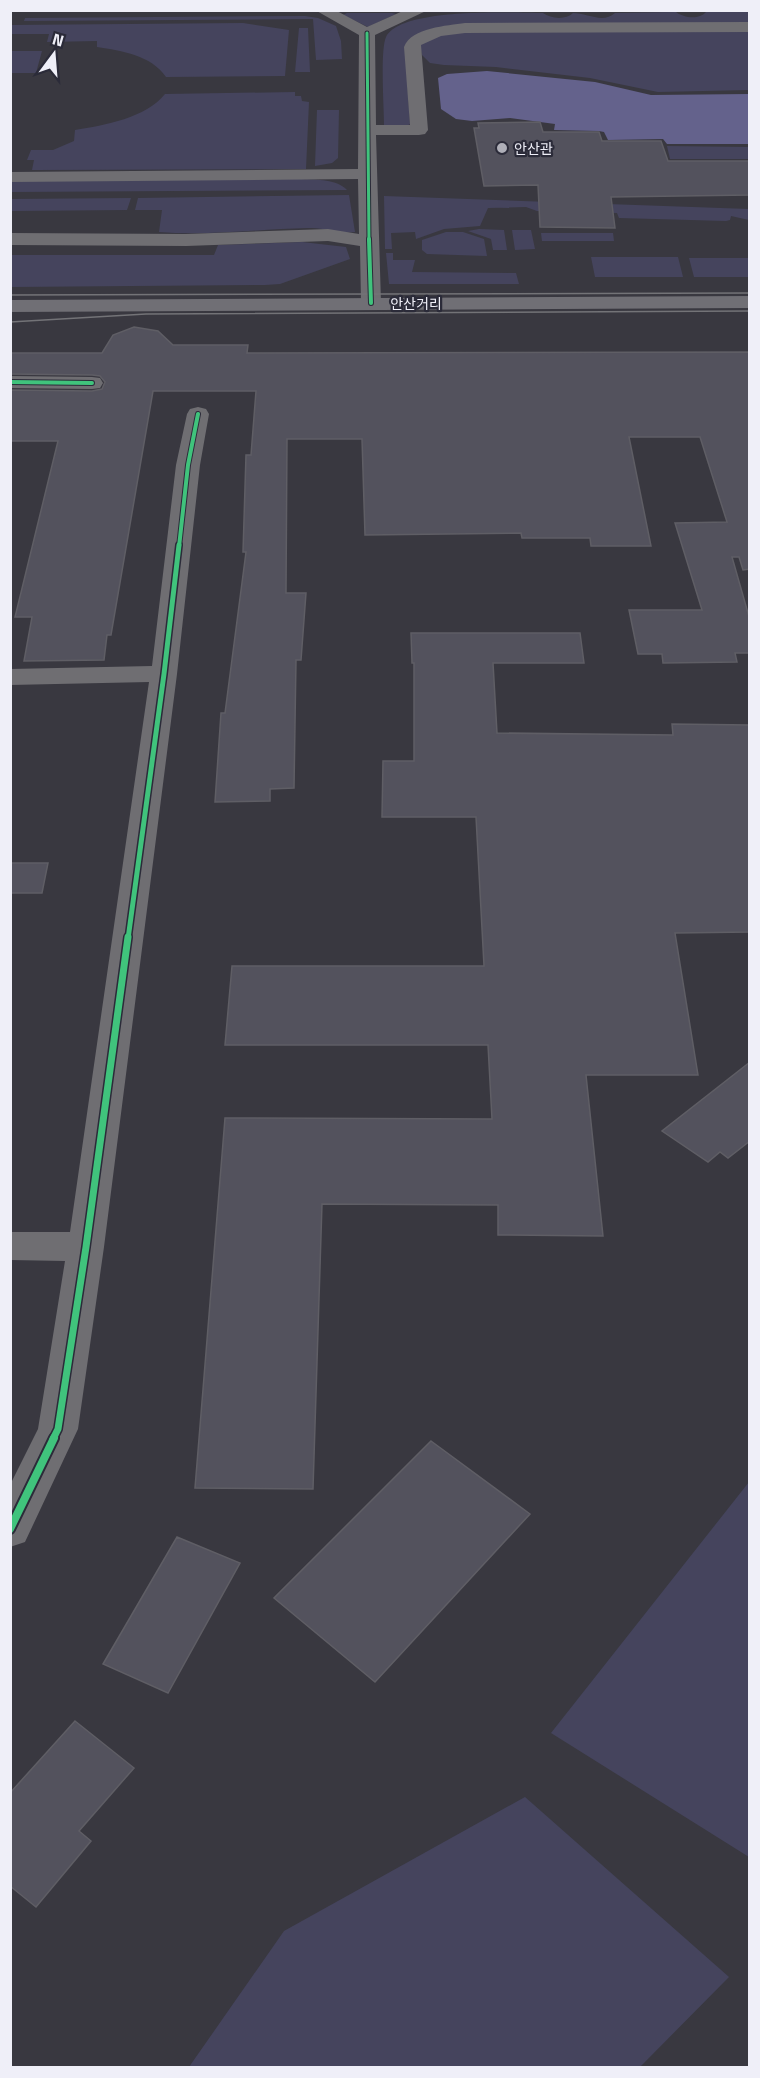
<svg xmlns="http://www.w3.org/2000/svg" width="760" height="2078" font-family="'Titillium Web','Noto Sans KR',sans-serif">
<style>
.green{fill:#45445d}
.water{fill:#64628c}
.building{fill:#53525d;stroke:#5f5e65;stroke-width:1.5}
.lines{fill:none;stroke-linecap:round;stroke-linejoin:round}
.minor{fill:#6f6e72;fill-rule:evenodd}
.major{fill:#706f75;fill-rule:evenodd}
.tram{stroke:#737377;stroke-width:1.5}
.cycleway-far4-casing{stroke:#2b2b39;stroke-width:5}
.cycleway-far3-casing{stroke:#2b2b39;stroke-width:6}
.cycleway-far2-casing{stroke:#2b2b39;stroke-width:8}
.cycleway-far1-casing{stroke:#2b2b39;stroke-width:10}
.cycleway-casing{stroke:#2b2b39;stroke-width:12}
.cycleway-far4{stroke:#40c37c;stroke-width:3}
.cycleway-far3{stroke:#40c37c;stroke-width:4}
.cycleway-far2{stroke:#40c37c;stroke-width:5}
.cycleway-far1{stroke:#40c37c;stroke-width:7}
.cycleway{stroke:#40c37c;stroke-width:8}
.poi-dot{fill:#afafb8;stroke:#2b2b39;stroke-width:2}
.labels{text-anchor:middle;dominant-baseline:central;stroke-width:4.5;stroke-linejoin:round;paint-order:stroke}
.far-poi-label{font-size:14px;fill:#efeff8;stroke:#2b2b39;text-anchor:start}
.far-street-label{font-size:14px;fill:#efeff8;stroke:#2b2b39}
</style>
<rect width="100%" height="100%" fill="#393840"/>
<!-- green -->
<path class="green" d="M 676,12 C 684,18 699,20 706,12 L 748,12 L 749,24 L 463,27 L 405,47 L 410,124 L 405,127 L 384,125 C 384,107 380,51 386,37 C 401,7 512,13 543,13 C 551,19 566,20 573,13 C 587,13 603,24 615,13 Z
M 347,13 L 392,13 L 396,14 L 368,27 L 343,15 Z
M 305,16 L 318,18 L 336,26 L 341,41 L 342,59 L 316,60 L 313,19 L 24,21 L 25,18 Z
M 243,23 L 289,30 L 285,76 L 166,77 C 151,55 122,51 97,47 L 97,41 L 47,42 L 49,34 L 10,34 L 11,25 Z
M 299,28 L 308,28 L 310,72 L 295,72 Z
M 749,30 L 749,90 L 658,92 L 590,78 L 496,67 L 444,65 L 430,63 L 422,55 L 419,43 L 446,32 Z
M 11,51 L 42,51 L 36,73 L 11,73 Z
M 295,92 L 295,96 L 301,96 L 302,101 L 309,102 L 306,169 L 32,170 L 34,160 L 27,160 L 31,150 L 53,150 L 74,141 L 75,130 C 105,125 146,118 165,94 Z
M 317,110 L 339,110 L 338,158 L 332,163 L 315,166 Z
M 667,146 L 749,147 L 749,159 L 670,159 Z
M 302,179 C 317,180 337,179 347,190 L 11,192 L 10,181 Z
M 349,195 L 355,232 C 339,234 324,227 308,228 C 259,229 209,236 159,232 L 162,210 L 135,210 L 138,198 Z
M 384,196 L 749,209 L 749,220 L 731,216 L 730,220 L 726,221 L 619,218 L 617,213 L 537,211 L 526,207 L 488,208 L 480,226 L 444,229 L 416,239 L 415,232 L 391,233 L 392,249 L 385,249 Z
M 131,198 L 127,210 L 11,211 L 11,199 Z
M 479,229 L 504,230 L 507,250 L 493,250 L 491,239 L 468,231 Z
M 512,230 L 531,230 L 535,249 L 515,250 Z
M 446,232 L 463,232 L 484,239 L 487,256 L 427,254 L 422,250 L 422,240 Z
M 541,233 L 613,233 L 614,241 L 542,241 Z
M 302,242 L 346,247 L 350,259 L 280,284 L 265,285 L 11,287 L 11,255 L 214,255 L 218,245 Z
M 386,253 L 393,253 L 393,260 L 415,260 L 412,272 L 516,273 L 519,284 L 389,284 Z
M 591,257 L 678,257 L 683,277 L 595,277 Z
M 689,258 L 749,258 L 749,277 L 694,277 Z
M 749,1482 L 749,1857 L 551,1733 Z
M 525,1797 L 729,1977 L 640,2067 L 189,2067 L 284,1931 Z"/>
<!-- water -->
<path class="water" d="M 487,71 L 595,82 L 651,95 L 749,94 L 749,144 L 667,144 L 663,139 L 608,140 L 604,132 L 599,131 L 554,130 L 555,124 L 510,118 L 472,121 L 456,119 L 441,109 L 438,78 L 447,74 Z"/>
<!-- building -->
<path class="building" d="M 540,122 L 543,132 L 599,132 L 602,141 L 661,141 L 668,161 L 750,161 L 750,195 L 611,197 L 615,228 L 540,227 L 538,185 L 484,186 L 474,128 L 479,128 L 478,123 Z
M 134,327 L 158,331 L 173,345 L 248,345 L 247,353 L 750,352 L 750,569 L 743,570 L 739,557 L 732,557 L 750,620 L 750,653 L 735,653 L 737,662 L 663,663 L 662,654 L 638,654 L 629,610 L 702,610 L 675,523 L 727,522 L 700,437 L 629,437 L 651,546 L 591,546 L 590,538 L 522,538 L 521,533 L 365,535 L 362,439 L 287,439 L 286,593 L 306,593 L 301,660 L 296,660 L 294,788 L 270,789 L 270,801 L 215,802 L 221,713 L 225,713 L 246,552 L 243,552 L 246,455 L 251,455 L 256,391 L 153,391 L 111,635 L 107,635 L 104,660 L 24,661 L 32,617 L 15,617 L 58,441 L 10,441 L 10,390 L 92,391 L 102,389 L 105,382 L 100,376 L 92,375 L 10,374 L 10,353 L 102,353 L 113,335 Z
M 411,633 L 580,633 L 584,663 L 493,663 L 497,733 L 673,735 L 672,724 L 750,725 L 750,932 L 675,933 L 698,1075 L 586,1075 L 603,1236 L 498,1235 L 498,1205 L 322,1204 L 313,1489 L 195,1488 L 225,1118 L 492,1119 L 488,1045 L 225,1045 L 232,966 L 484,966 L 476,817 L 382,817 L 383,761 L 414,761 L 414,663 L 412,663 Z
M 10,863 L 48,863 L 42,893 L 10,893 Z
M 750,1062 L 750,1141 L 728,1158 L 720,1152 L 708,1162 L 662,1131 Z
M 431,1441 L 530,1514 L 375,1682 L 274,1598 Z
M 177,1537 L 240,1563 L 168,1693 L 103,1664 Z
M 75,1721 L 134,1768 L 79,1831 L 91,1841 L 36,1907 L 10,1886 L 10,1793 Z"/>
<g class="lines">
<!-- minor -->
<path class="minor" d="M 315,10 L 335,10 L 367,27 L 405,10 L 428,10 L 375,35 L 376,125 L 410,125 L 404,47 C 412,27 447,26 465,23 L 750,22 L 750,32 L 465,33 L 441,36 L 421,45 L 428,130 L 425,134 L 419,135 L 376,135 L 381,303 L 378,307 L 364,307 L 361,303 L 360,246 L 328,241 L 186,246 L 10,245 L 10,233 L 186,234 L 328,229 L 359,234 L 358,179 L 10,182 L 10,172 L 358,169 L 359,35 Z
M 10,376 L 92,377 L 100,378 L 103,383 L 100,388 L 92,389 L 10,388 Z
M 198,407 L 206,409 L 209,414 L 200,465 L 177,674 L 104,1247 L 78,1429 L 25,1542 L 10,1547 L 10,1485 L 38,1429 L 65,1261 L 10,1260 L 10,1232 L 70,1232 L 149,682 L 10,685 L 10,669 L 152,666 L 176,465 L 187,414 L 190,409 Z"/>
<!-- major -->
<path class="major" d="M 750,296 L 750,308 L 10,312 L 10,300 Z"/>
<!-- tram -->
<path class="tram" d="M 10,295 L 750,293
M 10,322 L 146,314 L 750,311"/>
<!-- cycleway-far4 casing -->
<g class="cycleway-far4-casing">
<path id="cycleway-far4" d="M 367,33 L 369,241"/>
</g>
<!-- cycleway-far3 casing -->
<g class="cycleway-far3-casing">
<path id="cycleway-far3" d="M 369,239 L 371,303
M 10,382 L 92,383
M 179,547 L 188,465 L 198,414"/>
</g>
<!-- cycleway-far2 casing -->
<g class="cycleway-far2-casing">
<path id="cycleway-far2" d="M 128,939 L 164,674 L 179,545"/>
</g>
<!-- cycleway-far1 casing -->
<g class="cycleway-far1-casing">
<path id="cycleway-far1" d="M 53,1439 L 58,1429 L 86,1247 L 128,937"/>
</g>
<!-- cycleway casing -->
<g class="cycleway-casing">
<path id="cycleway" d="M 10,1529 L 54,1438"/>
</g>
<!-- cycleway-far4 -->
<use href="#cycleway-far4" class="cycleway-far4"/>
<!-- cycleway-far3 -->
<use href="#cycleway-far3" class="cycleway-far3"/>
<!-- cycleway-far2 -->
<use href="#cycleway-far2" class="cycleway-far2"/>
<!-- cycleway-far1 -->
<use href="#cycleway-far1" class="cycleway-far1"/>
<!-- cycleway -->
<use href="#cycleway" class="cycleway"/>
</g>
<!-- markers -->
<circle class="poi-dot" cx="502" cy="148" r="6"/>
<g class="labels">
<!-- far-poi labels -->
<g class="far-poi-label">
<text x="514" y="148">안산관</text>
</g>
<!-- far-street labels -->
<g class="far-street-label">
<text x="416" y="303">안산거리</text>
</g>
</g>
<!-- border -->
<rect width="760" height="2078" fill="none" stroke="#efeff8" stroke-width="24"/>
<!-- north arrow -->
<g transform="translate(54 54) rotate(16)" stroke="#2b2b39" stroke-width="4.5" paint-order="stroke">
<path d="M0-4.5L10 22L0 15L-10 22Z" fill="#efeff8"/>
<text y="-9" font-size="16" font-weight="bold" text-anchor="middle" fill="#efeff8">N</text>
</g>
</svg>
